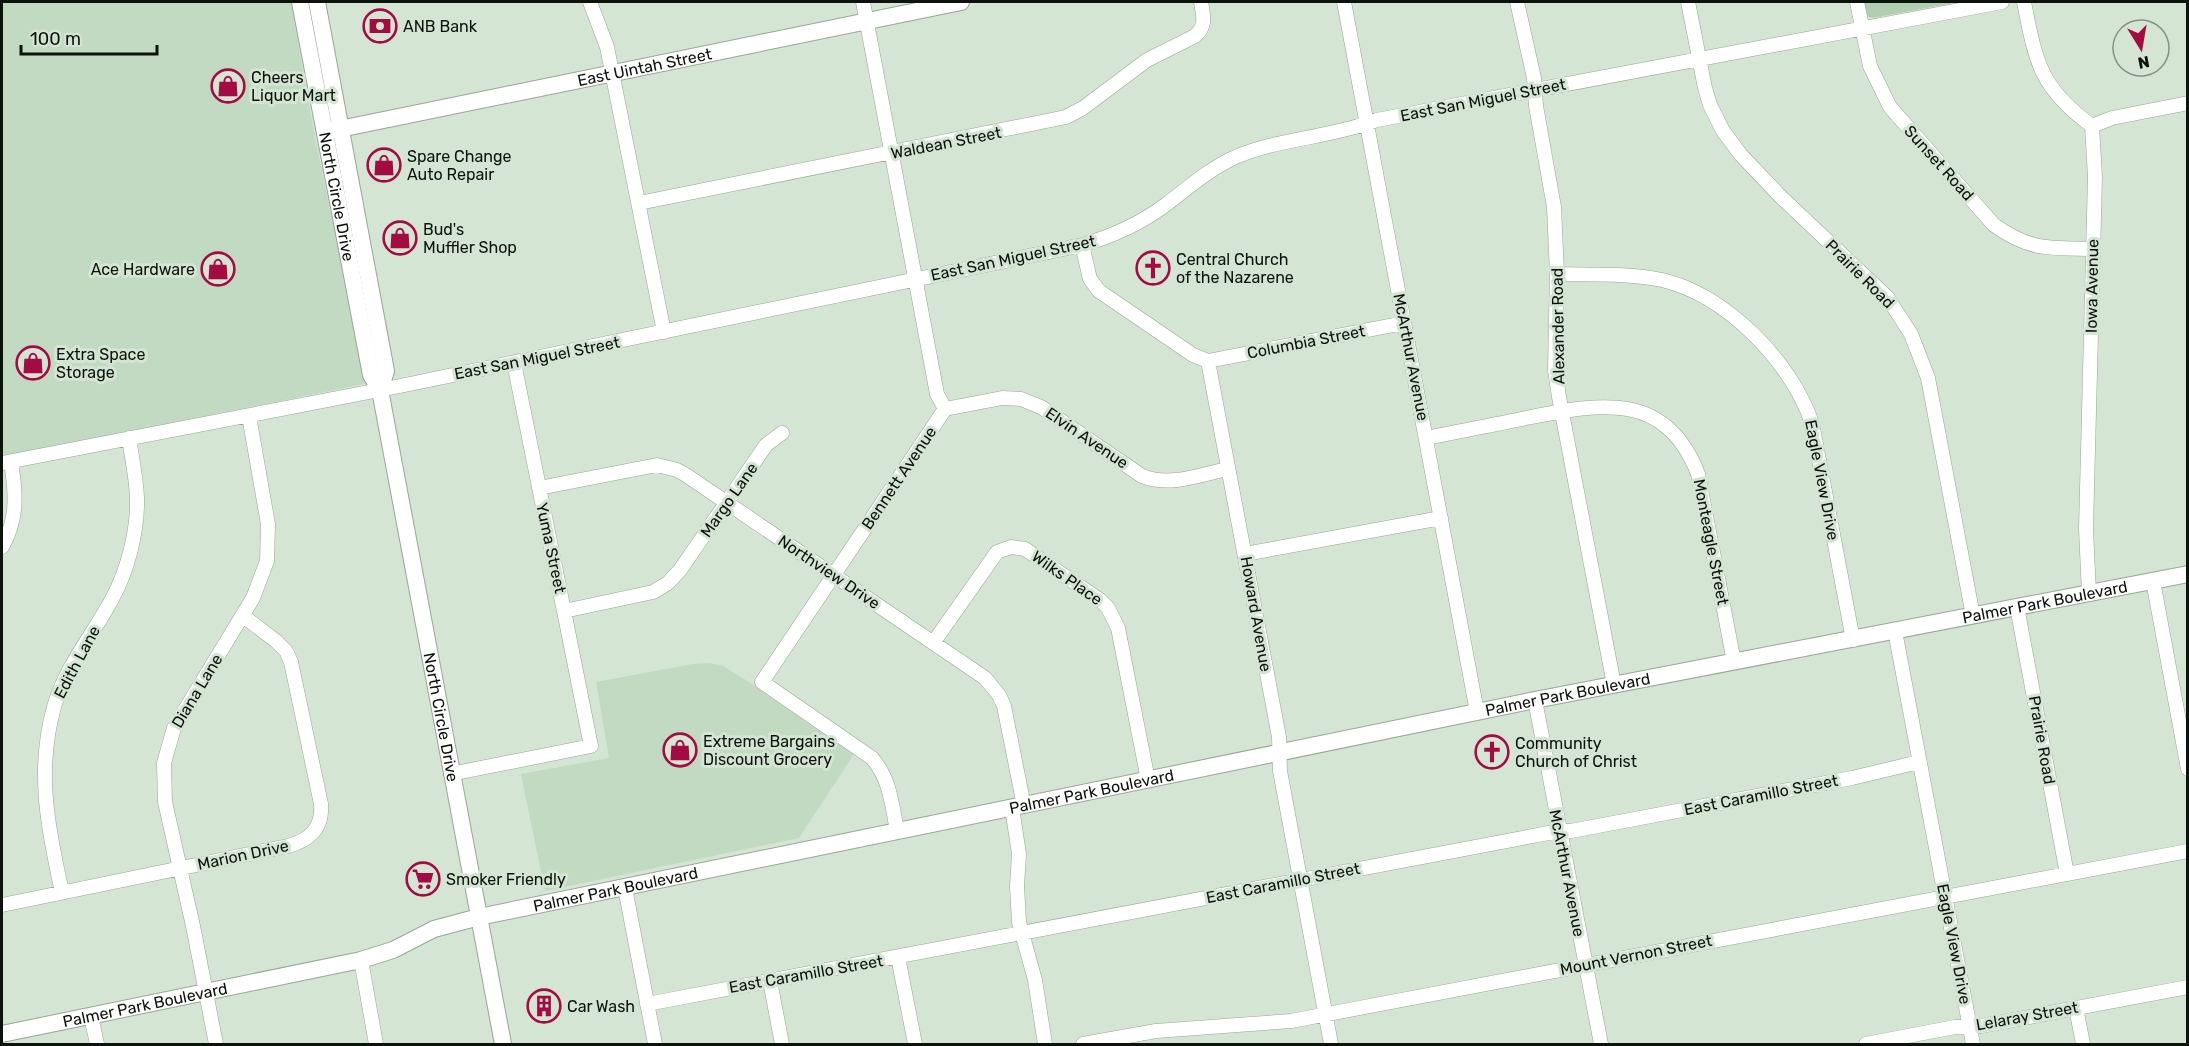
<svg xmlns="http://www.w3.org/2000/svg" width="2189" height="1046" font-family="Rubik,sans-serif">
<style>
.built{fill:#c2d9c2}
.green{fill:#b1cfb0}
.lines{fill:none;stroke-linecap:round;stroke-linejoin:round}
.minor-casing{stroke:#97a797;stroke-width:15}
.major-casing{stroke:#97a797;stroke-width:18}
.minor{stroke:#fff;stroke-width:14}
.major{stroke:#fff;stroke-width:16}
.labels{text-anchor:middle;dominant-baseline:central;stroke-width:6;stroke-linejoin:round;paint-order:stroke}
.poi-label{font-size:16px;fill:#0c120c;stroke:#d4e5d3;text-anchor:start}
.street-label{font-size:16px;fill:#0c120c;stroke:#d4e5d3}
</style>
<rect width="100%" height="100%" fill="#d4e5d3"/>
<!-- built -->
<path class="built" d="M 2,2 L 291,2 L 313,127 L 331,215 L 338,230 L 366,382 L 364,384 L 2,457 Z
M 710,663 L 723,666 L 752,684 L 854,754 L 799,838 L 545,891 L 521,774 L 609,758 L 596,682 L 693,664 Z"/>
<!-- green -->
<path class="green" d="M 1864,2 L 1959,2 L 1872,18 L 1867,16 Z"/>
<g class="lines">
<!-- minor casing -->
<g class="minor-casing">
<path id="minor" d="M 590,2 L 607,47 L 664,332
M 863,2 L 937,394 L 945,409 L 762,682 L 872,758 C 890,779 892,804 897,831
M 1344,2 L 1477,712
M 1517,2 L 1534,78 L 1536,106 L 1554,207 L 1557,274 L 1555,370 L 1559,397 L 1614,685
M 1688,2 L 1705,88 L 1710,105 L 1723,131 L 1741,155 L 1780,196 L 1887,297 L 1911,334 L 1928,378 L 1973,616
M 1857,2 L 1870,66 L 1890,107 L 1994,225 C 2031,251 2049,248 2092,249
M 2024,2 C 2036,63 2040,88 2092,126 L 2095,177 L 2086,529 L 2089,594
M 2092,126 L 2112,118 L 2188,103
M 639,203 L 1066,117 L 1083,108 L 1147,60 L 1195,36 C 1207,26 1203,15 1201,2
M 1082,245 L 1090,279 L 1099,291 L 1193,355 L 1208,361 L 1279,737 L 1280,771 L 1331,1044
M 1557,274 C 1592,275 1627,273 1662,280 C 1726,295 1791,361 1812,423 L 1853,640
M 1208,361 L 1404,323
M 514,363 L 564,611 L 653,592 L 668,583 L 680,570 L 766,445 L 782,433
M 945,409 L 1002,398 L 1021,399 L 1041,407 L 1142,476 C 1169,487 1200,475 1227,469
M 1426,438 C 1460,431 1493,425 1526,418 C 1598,404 1665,389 1698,474 L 1734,662
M 2,463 L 400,386 L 1082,245 C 1113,236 1142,223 1168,203 C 1189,187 1207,171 1231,159 C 1277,138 1330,138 1377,120 L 2002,2
M 539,488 L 657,465 L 677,470 L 686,475 L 985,678 L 999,695 L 1004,706 L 1024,806
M 2,547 C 18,519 16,493 11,462
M 1245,554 L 1441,518
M 2153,581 L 2188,769
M 2017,607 L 2067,874
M 1895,631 L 1973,1044
M 933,643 L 997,552 L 1011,547 L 1025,549 L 1100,600 L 1108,608 L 1118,628 L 1148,780
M 1535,700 L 1601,1044
M 451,774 L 591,746 L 564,611
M 1012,808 L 1019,854 L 1017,886 L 1019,922 L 1035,980 L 1045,1044
M 625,888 L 655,1044
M 62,892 C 48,829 36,771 54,707 C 65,667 93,635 112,599 C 128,570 138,530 137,497 C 136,477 132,458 129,438
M 2,905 L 288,846 C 310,840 323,828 321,804 L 291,662 L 286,651 L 276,641 L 243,616
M 898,957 L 915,1044
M 361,960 L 376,1044
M 770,981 L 782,1044
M 647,1004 L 1559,831 L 1571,831 L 1852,778 L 1919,762
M 2076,1008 L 2083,1044
M 91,1016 L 97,1044
M 216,1044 L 193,926 L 165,802 L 164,763 L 174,728 L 253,598 L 267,561 L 268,524 L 249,416
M 1083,1044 L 1156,1031 L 1291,1021 L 2188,851
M 1866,1044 L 1955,1027 L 1981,1026 L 2188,987"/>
</g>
<!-- major casing -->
<g class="major-casing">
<g id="major">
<path id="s1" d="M 300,2 L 371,375 L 380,390 L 503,1044"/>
<path d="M 317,2 L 386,371 L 380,390"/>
<path id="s2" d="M 325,132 L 961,2"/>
<path id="s3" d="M 2,1034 L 361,960 L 393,950 L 434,929 L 479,917 L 1535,700 L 2188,574"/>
</g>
</g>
<!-- minor -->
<use href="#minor" class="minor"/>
<!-- major -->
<use href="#major" class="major"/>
</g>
<!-- icons -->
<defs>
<g id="bank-ring" transform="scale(1.725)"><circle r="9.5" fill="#d4e5d3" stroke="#a40b43" stroke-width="1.5"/><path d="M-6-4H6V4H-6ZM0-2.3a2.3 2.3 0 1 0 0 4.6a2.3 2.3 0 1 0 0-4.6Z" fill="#a40b43"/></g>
<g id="shop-ring" transform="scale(1.725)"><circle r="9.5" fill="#d4e5d3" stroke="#a40b43" stroke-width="1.5"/><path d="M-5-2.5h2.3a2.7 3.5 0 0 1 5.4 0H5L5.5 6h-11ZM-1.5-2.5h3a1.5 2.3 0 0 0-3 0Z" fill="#a40b43"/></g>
<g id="church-ring" transform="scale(1.725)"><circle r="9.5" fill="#d4e5d3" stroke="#a40b43" stroke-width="1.5"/><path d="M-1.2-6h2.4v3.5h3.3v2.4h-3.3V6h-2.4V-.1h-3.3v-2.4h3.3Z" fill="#a40b43"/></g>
<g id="supermarket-ring" transform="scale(1.725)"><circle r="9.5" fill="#d4e5d3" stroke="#a40b43" stroke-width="1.5"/><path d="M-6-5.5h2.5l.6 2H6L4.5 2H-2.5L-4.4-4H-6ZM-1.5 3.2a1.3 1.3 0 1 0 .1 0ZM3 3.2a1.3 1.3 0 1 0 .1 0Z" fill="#a40b43"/></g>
<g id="building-ring" transform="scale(1.725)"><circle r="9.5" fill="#d4e5d3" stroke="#a40b43" stroke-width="1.5"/><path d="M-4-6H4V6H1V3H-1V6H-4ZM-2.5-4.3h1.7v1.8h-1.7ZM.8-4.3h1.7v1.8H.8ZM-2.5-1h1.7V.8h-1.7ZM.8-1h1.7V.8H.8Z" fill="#a40b43"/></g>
</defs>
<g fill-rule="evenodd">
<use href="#bank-ring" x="380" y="26"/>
<use href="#shop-ring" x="228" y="86"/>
<use href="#shop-ring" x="384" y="165"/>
<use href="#shop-ring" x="400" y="238"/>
<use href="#church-ring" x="1153" y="268"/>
<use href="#shop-ring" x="218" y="269"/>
<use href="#shop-ring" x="33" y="363"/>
<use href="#shop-ring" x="680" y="750"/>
<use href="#church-ring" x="1492" y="752"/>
<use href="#supermarket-ring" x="423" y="879"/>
<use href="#building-ring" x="544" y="1006"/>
</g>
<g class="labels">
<!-- poi labels -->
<g class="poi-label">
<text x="403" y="26">ANB Bank</text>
<text x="251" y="77">Cheers<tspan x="251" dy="18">Liquor Mart</tspan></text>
<text x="407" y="156">Spare Change<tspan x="407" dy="18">Auto Repair</tspan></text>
<text x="423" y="229">Bud's<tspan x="423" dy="18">Muffler Shop</tspan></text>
<text x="1176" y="259">Central Church<tspan x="1176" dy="18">of the Nazarene</tspan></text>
<text x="195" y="269" text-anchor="end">Ace Hardware</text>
<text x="56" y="354">Extra Space<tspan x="56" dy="18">Storage</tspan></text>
<text x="703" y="741">Extreme Bargains<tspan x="703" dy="18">Discount Grocery</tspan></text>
<text x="1515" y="743">Community<tspan x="1515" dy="18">Church of Christ</tspan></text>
<text x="446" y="879">Smoker Friendly</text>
<text x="567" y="1006">Car Wash</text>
</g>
<!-- street labels -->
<g class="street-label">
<text stroke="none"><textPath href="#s2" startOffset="326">East Uintah Street</textPath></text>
<text transform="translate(1483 100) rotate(-11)">East San Miguel Street</text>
<text transform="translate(946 143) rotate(-11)">Waldean Street</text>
<text transform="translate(1939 163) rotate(48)">Sunset Road</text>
<text stroke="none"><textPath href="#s1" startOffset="198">North Circle Drive</textPath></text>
<text transform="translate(1013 258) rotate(-12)">East San Miguel Street</text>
<text transform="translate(1860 274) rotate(45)">Prairie Road</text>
<text transform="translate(2092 286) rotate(-89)">Iowa Avenue</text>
<text transform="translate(1558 326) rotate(-91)">Alexander Road</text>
<text transform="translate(1306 342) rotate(-11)">Columbia Street</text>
<text transform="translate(1411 357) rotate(79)">McArthur Avenue</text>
<text transform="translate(537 358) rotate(-11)">East San Miguel Street</text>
<text transform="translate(1087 438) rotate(34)">Elvin Avenue</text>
<text transform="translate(899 478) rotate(-56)">Bennett Avenue</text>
<text transform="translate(1822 480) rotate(79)">Eagle View Drive</text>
<text transform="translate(729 500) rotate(-55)">Margo Lane</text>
<text transform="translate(1711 542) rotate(79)">Monteagle Street</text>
<text transform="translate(551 548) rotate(78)">Yuma Street</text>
<text transform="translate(829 572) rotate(34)">Northview Drive</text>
<text transform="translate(1067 578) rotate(35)">Wilks Place</text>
<text stroke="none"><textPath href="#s3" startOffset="2090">Palmer Park Boulevard</textPath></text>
<text transform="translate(1256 614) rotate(80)">Howard Avenue</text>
<text transform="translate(77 662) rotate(-62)">Edith Lane</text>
<text transform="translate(197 691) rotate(-59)">Diana Lane</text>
<text stroke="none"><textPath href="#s3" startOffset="1604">Palmer Park Boulevard</textPath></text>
<text stroke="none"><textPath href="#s1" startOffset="730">North Circle Drive</textPath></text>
<text transform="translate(2042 740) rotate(80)">Prairie Road</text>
<text stroke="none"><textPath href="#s3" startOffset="1118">Palmer Park Boulevard</textPath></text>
<text transform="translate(1761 795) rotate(-11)">East Caramillo Street</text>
<text transform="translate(243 855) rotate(-12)">Marion Drive</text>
<text transform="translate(1567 873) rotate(79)">McArthur Avenue</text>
<text transform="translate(1283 883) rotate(-11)">East Caramillo Street</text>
<text stroke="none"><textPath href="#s3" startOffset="632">Palmer Park Boulevard</textPath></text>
<text transform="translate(1954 944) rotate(79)">Eagle View Drive</text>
<text transform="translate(1636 955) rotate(-11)">Mount Vernon Street</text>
<text transform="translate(806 974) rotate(-10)">East Caramillo Street</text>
<text stroke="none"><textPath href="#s3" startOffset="146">Palmer Park Boulevard</textPath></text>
<text transform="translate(2027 1016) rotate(-10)">Lelaray Street</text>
</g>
</g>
<!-- border -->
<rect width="2189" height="1046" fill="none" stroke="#0c120c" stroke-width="6"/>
<!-- north arrow -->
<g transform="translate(2141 48) rotate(169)"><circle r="28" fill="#d4e5d3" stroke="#849183" stroke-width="1.5"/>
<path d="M0-4.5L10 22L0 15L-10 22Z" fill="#a40b43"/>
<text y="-9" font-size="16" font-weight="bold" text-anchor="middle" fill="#0c120c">N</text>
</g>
<!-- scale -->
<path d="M21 45v9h136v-9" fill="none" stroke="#0c120c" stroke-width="3"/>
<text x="30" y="45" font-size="18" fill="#0c120c" stroke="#d4e5d3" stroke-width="4.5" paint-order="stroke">100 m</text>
</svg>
